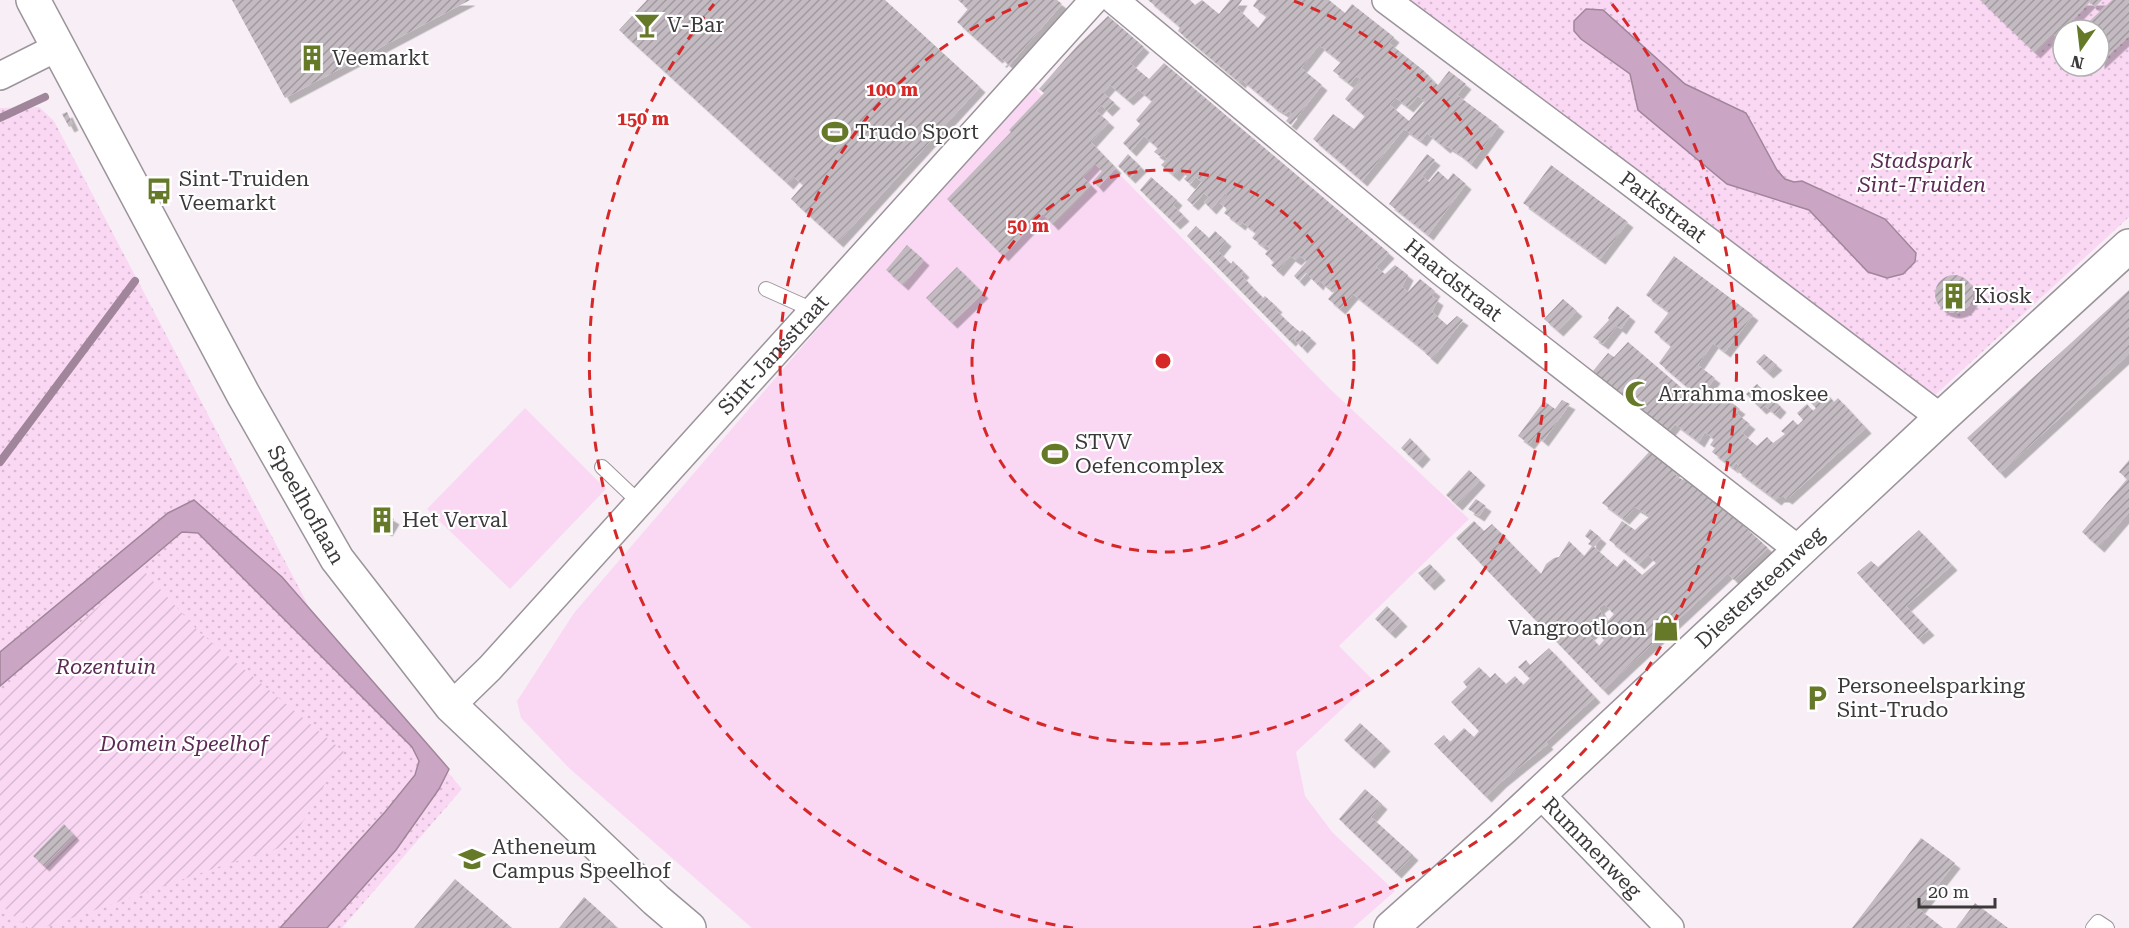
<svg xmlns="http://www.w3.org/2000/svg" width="2129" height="928" font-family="'Roboto Serif',serif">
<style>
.grass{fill:#fad8f4}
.park{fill:url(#park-dots);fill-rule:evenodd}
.garden{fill:url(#garden-furrows)}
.water{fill:#cba5c4;stroke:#a0859b;stroke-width:1.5}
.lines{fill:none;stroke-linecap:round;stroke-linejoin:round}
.stream{stroke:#a0859b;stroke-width:8}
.building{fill:url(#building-hatch);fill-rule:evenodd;filter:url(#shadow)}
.service-casing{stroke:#9b949a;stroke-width:16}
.minor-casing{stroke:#9b949a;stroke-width:30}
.tertiary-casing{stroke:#9b949a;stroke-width:36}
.secondary-casing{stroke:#9b949a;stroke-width:36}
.service{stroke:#fff;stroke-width:14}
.minor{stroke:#fff;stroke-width:27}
.tertiary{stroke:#fff;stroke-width:33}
.secondary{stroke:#fff;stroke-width:33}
.ring{fill:none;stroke:#d62828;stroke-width:3;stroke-dasharray:10 8}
.labels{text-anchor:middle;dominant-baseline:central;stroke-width:4.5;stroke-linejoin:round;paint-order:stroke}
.poi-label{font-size:21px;fill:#3c393b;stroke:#fff;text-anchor:start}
.park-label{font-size:21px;font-style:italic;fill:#5b2b54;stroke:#fff}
.street-label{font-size:21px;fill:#3c393b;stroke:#fff}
.centre{fill:#d62828;stroke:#fff;stroke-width:3}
.ring-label{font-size:18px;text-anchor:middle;font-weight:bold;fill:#d62828;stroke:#fff;stroke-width:4.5;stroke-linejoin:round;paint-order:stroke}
</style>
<defs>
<pattern id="park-dots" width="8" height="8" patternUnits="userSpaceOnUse" patternTransform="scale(1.5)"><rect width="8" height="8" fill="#fad8f4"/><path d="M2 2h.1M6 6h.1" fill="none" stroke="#d7bad2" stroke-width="1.8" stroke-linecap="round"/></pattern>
<pattern id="garden-furrows" width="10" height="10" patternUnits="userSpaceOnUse" patternTransform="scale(1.5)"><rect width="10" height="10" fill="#fad8f4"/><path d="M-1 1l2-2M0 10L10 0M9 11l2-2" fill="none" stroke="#d7bad2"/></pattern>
<pattern id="building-hatch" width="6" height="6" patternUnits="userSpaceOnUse" patternTransform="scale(1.5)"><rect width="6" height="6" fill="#c3bbc1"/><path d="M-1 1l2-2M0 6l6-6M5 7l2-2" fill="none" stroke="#a0999e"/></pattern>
<filter id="shadow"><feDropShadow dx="5.5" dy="5.5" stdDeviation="0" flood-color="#0004"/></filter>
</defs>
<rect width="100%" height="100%" fill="#f7eff5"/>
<!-- grass -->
<path class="grass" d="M 1034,87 L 1330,389 L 1469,519 L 1339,646 L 1373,680 L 1296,752 L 1305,796 L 1333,833 L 1395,891 L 1353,928 L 752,928 L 569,768 L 521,718 L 517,701 L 574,613 L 916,214 Z
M 525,408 L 606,489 L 510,589 L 427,509 Z"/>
<!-- park -->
<path class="park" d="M 1403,0 L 2129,0 L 2129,217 L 1933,397 ZM 2063,30 L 2099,30 L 2099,66 L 2063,66 Z
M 39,107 L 54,121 L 309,607 L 462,789 L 342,928 L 0,928 L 0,108 Z"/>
<!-- garden -->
<path class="garden" d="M 142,569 L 198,631 L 344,752 L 289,845 L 221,866 L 43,928 L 28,928 L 0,904 L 0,692 Z"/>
<!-- water -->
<path class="water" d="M 1586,9 L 1603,10 L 1685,84 L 1746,113 L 1777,170 L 1785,179 L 1794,182 L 1802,181 L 1885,219 L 1916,253 L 1915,262 L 1903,274 L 1887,278 L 1868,272 L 1809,210 L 1727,184 L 1638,110 L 1630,74 L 1581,39 L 1574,31 L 1574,21 Z
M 194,500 L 282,577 L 449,769 L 439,789 L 396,850 L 327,928 L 280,928 L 385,812 L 415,775 L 419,761 L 412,747 L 198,533 L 182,532 L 0,686 L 0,652 L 168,513 Z"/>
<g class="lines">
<!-- stream -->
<path class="stream" d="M 0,118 L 45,97
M 0,462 L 135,281"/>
</g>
<!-- building -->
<path class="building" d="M 232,0 L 470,0 L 285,98 Z
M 647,0 L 885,0 L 980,87 L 838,242 L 791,199 L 803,185 L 794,177 L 788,184 L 619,30 Z
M 958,0 L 1057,0 L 1062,4 L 1007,68 L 1005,67 L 1008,64 L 999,56 L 997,58 L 957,22 L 968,9 Z
M 1148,0 L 1190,0 L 1195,5 L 1202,0 L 1219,14 L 1230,0 L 1242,0 L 1237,8 L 1258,28 L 1267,16 L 1253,6 L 1257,0 L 1329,0 L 1345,13 L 1352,4 L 1394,37 L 1389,43 L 1423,70 L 1431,78 L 1430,79 L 1438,85 L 1449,71 L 1466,84 L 1457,95 L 1499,126 L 1471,164 L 1458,153 L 1447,146 L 1445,148 L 1427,133 L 1421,141 L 1404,129 L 1362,181 L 1313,139 L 1333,114 L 1354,129 L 1365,116 L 1345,99 L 1361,79 L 1356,76 L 1350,84 L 1333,71 L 1341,62 L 1319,45 L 1301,68 L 1322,85 L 1291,125 L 1286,121 L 1292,113 L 1288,111 L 1286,114 L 1273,106 L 1242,80 L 1240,83 L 1178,31 L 1180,27 ZM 1418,96 L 1425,101 L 1409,121 L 1390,105 L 1396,98 L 1408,107 Z
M 1980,0 L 2102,0 L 2095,7 L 2090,2 L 2056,37 L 2054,34 L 2035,53 Z
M 2112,0 L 2129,0 L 2129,36 L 2099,64 L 2099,30 L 2080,30 Z
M 1108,16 L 1144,47 L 1130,63 L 1149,79 L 1164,63 L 1389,253 L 1376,267 L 1385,274 L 1395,265 L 1408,275 L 1402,287 L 1408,292 L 1420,279 L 1435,291 L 1432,296 L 1438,300 L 1432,312 L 1447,325 L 1457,316 L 1463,320 L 1432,359 L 1425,353 L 1426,352 L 1353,294 L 1340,309 L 1328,299 L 1334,292 L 1328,286 L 1327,287 L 1320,281 L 1318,285 L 1306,273 L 1299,281 L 1294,276 L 1307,261 L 1300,256 L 1296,260 L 1290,256 L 1278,271 L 1271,265 L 1274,262 L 1265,254 L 1270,248 L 1266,245 L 1264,247 L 1252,238 L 1256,233 L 1242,222 L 1240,225 L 1224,213 L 1227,209 L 1220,203 L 1227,195 L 1225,193 L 1211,209 L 1204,202 L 1209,197 L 1204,193 L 1193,205 L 1187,200 L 1202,182 L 1196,177 L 1190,184 L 1184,179 L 1187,176 L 1180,169 L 1174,176 L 1161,165 L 1167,159 L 1163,155 L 1161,157 L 1154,152 L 1158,148 L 1144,136 L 1131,151 L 1123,143 L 1140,124 L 1136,120 L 1152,101 L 1139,90 L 1128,100 L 1110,85 L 1103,93 L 1115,103 L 1107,111 L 1101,105 L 1096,111 L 1109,122 L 1091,142 L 1116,168 L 1098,187 L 1093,181 L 1102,171 L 1095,164 L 1083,177 L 1092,186 L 1053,225 L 1043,214 L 1003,256 L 947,199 L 1011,132 L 1009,130 L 1044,93 L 1039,89 L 1078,45 Z
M 67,112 L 73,125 L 69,127 L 62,114 Z
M 1128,154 L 1141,167 L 1130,178 L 1118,166 Z
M 1427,154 L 1435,160 L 1422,176 L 1429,182 L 1438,171 L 1448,180 L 1453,173 L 1466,184 L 1428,235 L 1389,204 Z
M 1551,165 L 1628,222 L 1600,259 L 1523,203 Z
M 1151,177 L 1177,200 L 1173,205 L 1184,216 L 1175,224 L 1140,190 Z
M 1196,226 L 1209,238 L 1215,231 L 1226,241 L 1218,251 L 1231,264 L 1233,261 L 1244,272 L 1241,275 L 1263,298 L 1265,296 L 1277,307 L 1275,309 L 1287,321 L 1300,332 L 1302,330 L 1311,338 L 1302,348 L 1294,339 L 1300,332 L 1290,341 L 1187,236 Z
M 907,245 L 924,260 L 903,285 L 886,270 Z
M 1674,256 L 1753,315 L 1725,352 L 1713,343 L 1698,365 L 1715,378 L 1706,390 L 1718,399 L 1721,395 L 1731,402 L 1740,409 L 1736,413 L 1750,424 L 1742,433 L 1757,446 L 1767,437 L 1773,443 L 1785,434 L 1781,431 L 1793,420 L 1798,425 L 1803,420 L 1797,413 L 1807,404 L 1813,411 L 1816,408 L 1810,402 L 1823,390 L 1834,402 L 1838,398 L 1866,428 L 1787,499 L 1784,497 L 1779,497 L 1776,500 L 1736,470 L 1739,465 L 1736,463 L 1733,468 L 1712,452 L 1715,448 L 1710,445 L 1714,439 L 1705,432 L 1699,442 L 1675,424 L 1667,434 L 1593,371 L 1608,353 L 1614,357 L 1628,342 L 1697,401 L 1700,398 L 1659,363 L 1671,346 L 1654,332 L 1669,312 L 1646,295 Z
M 957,267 L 983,293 L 952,323 L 926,298 Z
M1935 294a19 19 0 1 1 38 0a19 19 0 1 1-38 0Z
M 2129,290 L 2129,354 L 2000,473 L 1967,438 Z
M 1563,299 L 1577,311 L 1558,331 L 1544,319 Z
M 1617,306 L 1630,316 L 1621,329 L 1617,326 L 1603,344 L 1593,337 L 1609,320 L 1608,318 Z
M 1764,354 L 1777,365 L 1768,373 L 1756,362 Z
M 1757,384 L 1781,407 L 1775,414 L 1765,406 L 1761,409 L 1746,394 Z
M 1562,400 L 1570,404 L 1543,441 L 1536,435 L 1529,444 L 1518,436 L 1544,401 L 1555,409 Z
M 1410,438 L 1425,454 L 1417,463 L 1401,448 Z
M 1649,452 L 1675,471 L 1673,473 L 1678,477 L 1683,480 L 1684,478 L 1724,508 L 1768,548 L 1734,580 L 1728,573 L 1603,690 L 1456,538 L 1474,521 L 1484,531 L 1492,524 L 1541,574 L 1546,564 L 1554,558 L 1559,557 L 1569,541 L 1584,556 L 1592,546 L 1588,544 L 1591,541 L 1585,536 L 1590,529 L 1601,538 L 1594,547 L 1617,567 L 1624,559 L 1642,575 L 1656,563 L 1648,555 L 1639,564 L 1618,547 L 1623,541 L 1618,547 L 1609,540 L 1622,521 L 1635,530 L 1650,516 L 1635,507 L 1624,519 L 1602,503 ZM 1604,604 L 1614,614 L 1606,623 L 1599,608 ZM 1595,630 L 1604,640 L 1599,646 L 1589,635 Z
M 2129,460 L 2129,512 L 2099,547 L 2082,532 L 2127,479 L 2119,472 Z
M 1469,470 L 1480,480 L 1457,505 L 1446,495 Z
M 1476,499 L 1486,506 L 1479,516 L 1468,509 Z
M 378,509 L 394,519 L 387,531 L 371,522 Z
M 1919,530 L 1952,565 L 1906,606 L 1929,630 L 1918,639 L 1857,573 L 1871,561 L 1878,567 Z
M 1430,564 L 1440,575 L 1429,585 L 1418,573 Z
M 1387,606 L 1402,621 L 1390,633 L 1375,619 Z
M 1549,648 L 1595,697 L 1546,742 L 1548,744 L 1501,782 L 1486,797 L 1434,744 L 1444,735 L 1450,742 L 1464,728 L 1474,737 L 1479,731 L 1451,702 L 1467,687 L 1463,682 L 1479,667 L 1490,678 L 1495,673 L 1506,684 L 1515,676 L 1523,685 L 1530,678 L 1518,667 L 1526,660 L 1530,665 Z
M 1360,723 L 1385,746 L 1369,763 L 1344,740 Z
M 1365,789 L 1382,804 L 1371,817 L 1413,855 L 1396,873 L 1339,819 Z
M 64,824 L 74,835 L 44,866 L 33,856 Z
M 1921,838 L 1955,863 L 1919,909 L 1943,928 L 1913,928 L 1908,924 L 1905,928 L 1852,928 Z
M 455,879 L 512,928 L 414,928 Z
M 584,897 L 614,924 L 611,928 L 559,928 Z
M 1975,903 L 2008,928 L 1956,928 Z"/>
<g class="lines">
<!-- service casing -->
<g class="service-casing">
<path id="service" d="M 766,289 L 813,310
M 602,467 L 640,503
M 2093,928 L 2098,922 L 2107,928"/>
</g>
<!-- minor casing -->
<g class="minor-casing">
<g id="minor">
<path id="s1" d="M 1114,0 L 1442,272 L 1800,551"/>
<path id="s2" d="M 1386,0 L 1626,179 L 1941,418"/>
<path d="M 0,76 L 58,47"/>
<path id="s3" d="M 451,706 L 490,668 L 1094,0"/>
<path id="s4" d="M 1539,793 L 1670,928"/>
</g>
</g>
<!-- tertiary casing -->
<g class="tertiary-casing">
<g id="tertiary">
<path id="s5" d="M 33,0 L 243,394 L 337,559 L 451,706 L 656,900 L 689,928"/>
</g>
</g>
<!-- secondary casing -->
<g class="secondary-casing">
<g id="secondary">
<path id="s6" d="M 1391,928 L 1502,829 L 1941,418 L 2129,246"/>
</g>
</g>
<!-- service -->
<use href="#service" class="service"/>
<!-- minor -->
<use href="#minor" class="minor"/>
<!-- tertiary -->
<use href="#tertiary" class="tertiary"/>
<!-- secondary -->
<use href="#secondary" class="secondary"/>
</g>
<!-- distance rings -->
<g class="ring">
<circle cx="1163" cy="361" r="191"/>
<path d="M1294 1A383 383 0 1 1 1032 1"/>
<path d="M1073 928A574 574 0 0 1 714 4M1612 4A574 574 0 0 1 1253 928"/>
</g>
<!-- icons -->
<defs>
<g id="bar-bare" transform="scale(2.07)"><path d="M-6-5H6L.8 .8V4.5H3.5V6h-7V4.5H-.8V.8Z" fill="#657929" stroke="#fff" stroke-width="2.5" paint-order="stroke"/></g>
<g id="building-bare" transform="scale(2.07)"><path d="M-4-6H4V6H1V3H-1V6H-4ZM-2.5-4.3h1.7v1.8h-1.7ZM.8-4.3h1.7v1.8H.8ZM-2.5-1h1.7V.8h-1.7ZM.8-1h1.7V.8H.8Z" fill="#657929" stroke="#fff" stroke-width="2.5" paint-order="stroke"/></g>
<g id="stadium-bare" transform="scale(2.07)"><path d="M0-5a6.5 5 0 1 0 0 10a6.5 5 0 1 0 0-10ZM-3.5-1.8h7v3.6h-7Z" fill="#657929" stroke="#fff" stroke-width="2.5" paint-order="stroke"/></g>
<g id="bus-bare" transform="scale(2.07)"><path d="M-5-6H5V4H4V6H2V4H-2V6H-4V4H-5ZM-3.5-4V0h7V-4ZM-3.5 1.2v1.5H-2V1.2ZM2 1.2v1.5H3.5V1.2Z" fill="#657929" stroke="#fff" stroke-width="2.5" paint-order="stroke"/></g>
<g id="mosque-bare" transform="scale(2.07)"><path d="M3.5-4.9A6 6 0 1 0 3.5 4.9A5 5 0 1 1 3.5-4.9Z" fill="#657929" stroke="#fff" stroke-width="2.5" paint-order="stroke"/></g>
<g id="shop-bare" transform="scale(2.07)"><path d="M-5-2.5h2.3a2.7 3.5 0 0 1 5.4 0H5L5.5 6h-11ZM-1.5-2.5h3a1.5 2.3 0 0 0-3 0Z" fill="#657929" stroke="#fff" stroke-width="2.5" paint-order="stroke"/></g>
<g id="parking-bare" transform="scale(2.07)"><path d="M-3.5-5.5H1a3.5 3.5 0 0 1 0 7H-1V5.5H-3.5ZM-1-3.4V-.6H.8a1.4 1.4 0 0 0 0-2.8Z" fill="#657929" stroke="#fff" stroke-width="2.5" paint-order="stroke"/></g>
<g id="school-bare" transform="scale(2.07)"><path d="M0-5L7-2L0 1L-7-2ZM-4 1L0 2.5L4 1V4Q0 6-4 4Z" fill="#657929" stroke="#fff" stroke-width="2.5" paint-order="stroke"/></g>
</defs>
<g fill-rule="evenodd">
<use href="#bar-bare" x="647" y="25"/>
<use href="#building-bare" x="312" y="58"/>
<use href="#stadium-bare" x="835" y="132"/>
<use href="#bus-bare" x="159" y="191"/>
<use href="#building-bare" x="1954" y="296"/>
<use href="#mosque-bare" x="1638" y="394"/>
<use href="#stadium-bare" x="1055" y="454"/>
<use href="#building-bare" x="382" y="520"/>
<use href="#shop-bare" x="1666" y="628"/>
<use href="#parking-bare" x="1817" y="698"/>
<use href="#school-bare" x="472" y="859"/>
</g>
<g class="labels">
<!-- poi labels -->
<g class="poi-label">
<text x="667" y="25">V-Bar</text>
<text x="332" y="58">Veemarkt</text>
<text x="855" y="132">Trudo Sport</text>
<text x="179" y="179">Sint-Truiden<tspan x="179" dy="24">Veemarkt</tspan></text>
<text x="1974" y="296">Kiosk</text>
<text x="1658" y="394">Arrahma moskee</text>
<text x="1075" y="442">STVV<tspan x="1075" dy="24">Oefencomplex</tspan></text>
<text x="402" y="520">Het Verval</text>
<text x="1646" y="628" text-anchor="end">Vangrootloon</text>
<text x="1837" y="686">Personeelsparking<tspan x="1837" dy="24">Sint-Trudo</tspan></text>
<text x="492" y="847">Atheneum<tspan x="492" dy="24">Campus Speelhof</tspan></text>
</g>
<!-- park labels -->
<g class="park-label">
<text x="1922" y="161">Stadspark<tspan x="1922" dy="24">Sint-Truiden</tspan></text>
<text x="106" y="667">Rozentuin</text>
<text x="184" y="744">Domein Speelhof</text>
</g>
<!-- street labels -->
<g class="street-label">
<text stroke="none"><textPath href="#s2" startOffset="346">Parkstraat</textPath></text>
<text stroke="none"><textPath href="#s1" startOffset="440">Haardstraat</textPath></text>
<text stroke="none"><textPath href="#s3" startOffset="477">Sint-Jansstraat</textPath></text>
<text stroke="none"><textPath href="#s5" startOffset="574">Speelhoflaan</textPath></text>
<text stroke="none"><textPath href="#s6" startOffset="502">Diestersteenweg</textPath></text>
<text stroke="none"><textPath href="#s4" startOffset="76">Rummenweg</textPath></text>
</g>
</g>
<circle cx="1163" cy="361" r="9" class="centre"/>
<g class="ring-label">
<text x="892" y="96">100 m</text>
<text x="643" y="125">150 m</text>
<text x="1028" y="232">50 m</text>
</g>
<!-- north arrow -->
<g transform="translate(2081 48) rotate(194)"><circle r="28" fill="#ffffff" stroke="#b1b0b1" stroke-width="1.5"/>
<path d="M0-4.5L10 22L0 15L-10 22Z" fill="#657929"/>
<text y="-9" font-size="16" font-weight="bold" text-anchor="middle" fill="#3c393b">N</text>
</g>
<!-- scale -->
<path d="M1919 898v9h76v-9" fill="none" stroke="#3c393b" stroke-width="3"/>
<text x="1928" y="898" font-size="18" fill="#3c393b" stroke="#ffffff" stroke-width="4.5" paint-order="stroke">20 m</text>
</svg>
